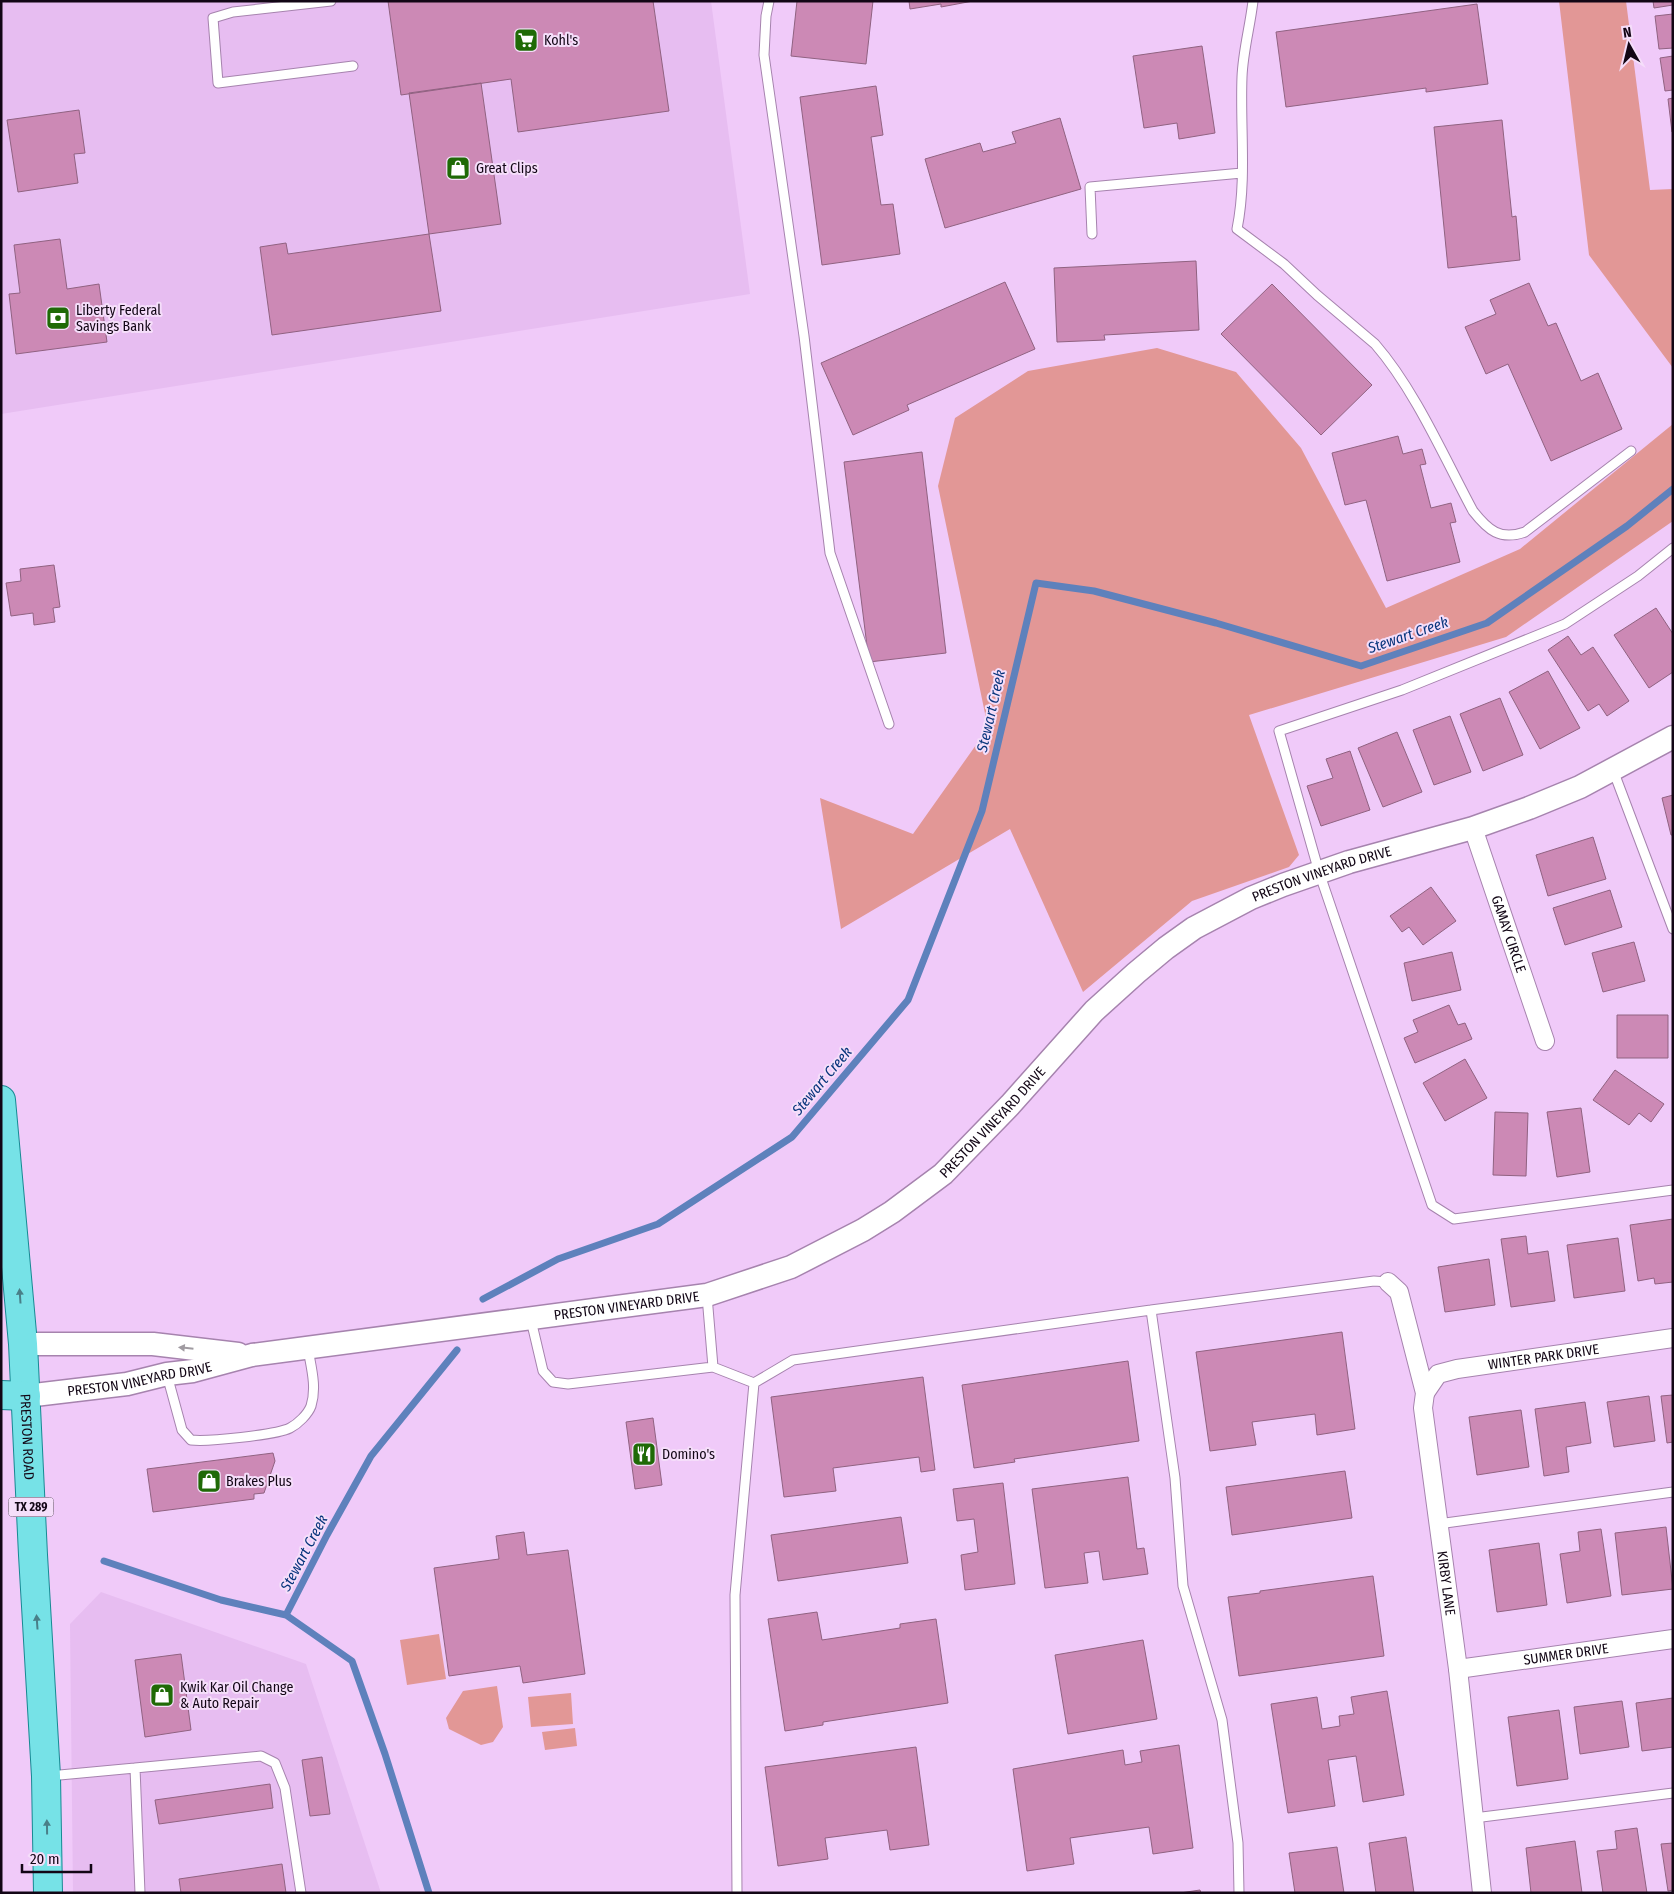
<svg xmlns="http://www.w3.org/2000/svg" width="1674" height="1894" font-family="'Fira Sans Condensed',sans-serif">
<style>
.built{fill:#e7bdf1}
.green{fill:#e29796}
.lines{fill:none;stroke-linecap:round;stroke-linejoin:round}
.stream{stroke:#5e81bc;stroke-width:7}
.building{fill:#cc89b5;stroke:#906281}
.service-casing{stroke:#a683ae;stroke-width:11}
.minor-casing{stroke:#a683ae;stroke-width:20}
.tertiary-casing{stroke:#a683ae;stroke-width:25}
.primary-casing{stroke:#188993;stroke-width:30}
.service{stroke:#fff;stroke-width:9}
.minor{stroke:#fff;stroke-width:18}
.tertiary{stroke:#fff;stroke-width:22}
.primary{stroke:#76e2e7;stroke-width:28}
.oneway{fill:#497f88}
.oneway2{fill:#a09ba1}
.labels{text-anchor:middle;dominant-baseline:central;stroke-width:4;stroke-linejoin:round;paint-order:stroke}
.shield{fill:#f5defa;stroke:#56475a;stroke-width:1}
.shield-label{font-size:12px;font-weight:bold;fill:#120615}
.poi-label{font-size:14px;fill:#120615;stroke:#f5defa;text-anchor:start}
.street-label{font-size:14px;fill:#120615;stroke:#f5defa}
.water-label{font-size:15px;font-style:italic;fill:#08357c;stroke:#f5defa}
</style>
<rect width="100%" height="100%" fill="#f0caf9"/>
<!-- built -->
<path class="built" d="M 1,1 L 711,1 L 750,294 L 1,414 Z
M 101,1592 L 306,1664 L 381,1893 L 73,1893 L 70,1624 Z"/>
<!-- green -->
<path class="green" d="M 1559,1 L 1626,1 L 1650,190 L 1673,189 L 1673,368 L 1589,255 Z
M 1157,348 L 1236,372 L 1301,448 L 1386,608 L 1520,549 L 1673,424 L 1673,521 L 1506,637 L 1249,715 L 1299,855 L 1289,867 L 1192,901 L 1083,992 L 1010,829 L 841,929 L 820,798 L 913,834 L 988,728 L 938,486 L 955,418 L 1028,371 Z
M 439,1634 L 446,1679 L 407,1685 L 400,1640 Z
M 497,1686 L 503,1727 L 493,1742 L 481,1745 L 449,1729 L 446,1718 L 463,1691 Z
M 571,1693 L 573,1724 L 531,1727 L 528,1697 Z
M 575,1728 L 577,1746 L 545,1750 L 542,1732 Z"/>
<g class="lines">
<!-- stream -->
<path class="stream" d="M 483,1299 L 558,1259 L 658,1224 L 792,1137 L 908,1000 L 982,811 L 1036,583 L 1094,591 L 1216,623 L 1361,666 L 1487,623 L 1627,526 L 1673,489
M 104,1561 L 221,1600 L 286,1615 L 352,1661 L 385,1754 L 429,1893
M 286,1615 L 327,1535 L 371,1456 L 457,1350"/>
</g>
<!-- building -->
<path class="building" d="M 388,1 L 653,1 L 669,111 L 518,132 L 511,79 L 401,95 Z
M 797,1 L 873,1 L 866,64 L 791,56 Z
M 909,1 L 973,1 L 941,7 L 941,4 L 910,9 Z
M 1653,1 L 1673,1 L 1673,5 L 1654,8 Z
M 1477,4 L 1488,84 L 1426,92 L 1426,88 L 1286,107 L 1276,32 Z
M 1673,14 L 1673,48 L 1659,49 L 1655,16 Z
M 1202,46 L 1215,133 L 1179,139 L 1177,123 L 1144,128 L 1133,56 Z
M 1673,56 L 1673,90 L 1665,91 L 1660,58 Z
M 481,83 L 501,224 L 429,234 L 409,93 Z
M 876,86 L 883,135 L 871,137 L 881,205 L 893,204 L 900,254 L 822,265 L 800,97 Z
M 1673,98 L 1673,132 L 1672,132 L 1668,99 Z
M 79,110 L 85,153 L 74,154 L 78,183 L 18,192 L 7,120 Z
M 1060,118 L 1081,189 L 945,228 L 925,159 L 980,143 L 983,152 L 1016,143 L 1012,132 Z
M 1502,120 L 1512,217 L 1516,216 L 1520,260 L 1448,268 L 1434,127 Z
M 429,234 L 441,311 L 272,335 L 260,247 L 286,243 L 288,254 Z
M 60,239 L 67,289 L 99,284 L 107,342 L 16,354 L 9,294 L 20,293 L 14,245 Z
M 1196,261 L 1199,330 L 1104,335 L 1105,340 L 1057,342 L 1054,268 Z
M 1005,282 L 1035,349 L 907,405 L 909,410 L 853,435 L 821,363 Z
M 1529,283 L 1548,326 L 1556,323 L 1581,381 L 1598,373 L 1622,429 L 1551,461 L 1508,364 L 1486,374 L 1465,327 L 1496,314 L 1490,300 Z
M 1272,284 L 1372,385 L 1321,435 L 1221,334 Z
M 1398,436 L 1403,454 L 1422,449 L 1426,464 L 1420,465 L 1431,508 L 1451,503 L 1456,522 L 1450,523 L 1460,562 L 1387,581 L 1366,500 L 1345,505 L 1332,453 Z
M 922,452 L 946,653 L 869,662 L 844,462 Z
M 54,565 L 60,607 L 53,608 L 55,622 L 34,625 L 33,613 L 11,616 L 6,583 L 21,581 L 20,569 Z
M 1656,608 L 1673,634 L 1673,672 L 1649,688 L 1614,635 Z
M 1568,636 L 1581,655 L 1593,647 L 1629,701 L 1607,716 L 1599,704 L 1588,711 L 1548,650 Z
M 1548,671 L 1580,728 L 1540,749 L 1509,692 Z
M 1500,698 L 1523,755 L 1483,771 L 1460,714 Z
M 1450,716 L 1471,772 L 1434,785 L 1413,730 Z
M 1397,732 L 1422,792 L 1383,807 L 1358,748 Z
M 1350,751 L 1370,810 L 1321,826 L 1307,786 L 1333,778 L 1326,759 Z
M 1673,795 L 1673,835 L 1671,835 L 1662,798 Z
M 1593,837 L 1606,879 L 1548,896 L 1536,855 Z
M 1431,887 L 1456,921 L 1423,945 L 1409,927 L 1402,932 L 1390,916 Z
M 1610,890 L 1622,927 L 1565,945 L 1553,908 Z
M 1634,942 L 1645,981 L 1603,992 L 1592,953 Z
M 1452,952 L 1461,990 L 1412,1001 L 1404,963 Z
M 1449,1005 L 1458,1025 L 1465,1023 L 1472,1039 L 1415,1063 L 1404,1038 L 1418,1032 L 1413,1020 Z
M 1617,1015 L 1668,1015 L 1668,1058 L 1617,1058 Z
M 1465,1059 L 1487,1098 L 1445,1121 L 1423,1083 Z
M 1615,1070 L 1664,1104 L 1651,1122 L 1639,1113 L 1629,1125 L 1593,1100 Z
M 1581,1108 L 1590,1172 L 1557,1177 L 1547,1112 Z
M 1495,1112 L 1528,1113 L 1526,1176 L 1493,1175 Z
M 1673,1219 L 1673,1282 L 1655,1284 L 1654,1278 L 1638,1281 L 1630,1225 Z
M 1526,1236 L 1528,1254 L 1548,1251 L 1555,1301 L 1511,1307 L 1501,1239 Z
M 1618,1238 L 1625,1291 L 1574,1298 L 1567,1245 Z
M 1489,1259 L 1495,1305 L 1445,1312 L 1438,1267 Z
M 1342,1332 L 1355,1429 L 1317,1435 L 1315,1414 L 1252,1422 L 1256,1445 L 1210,1451 L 1196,1352 Z
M 1128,1361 L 1139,1441 L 1014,1459 L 1015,1462 L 974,1468 L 962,1385 Z
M 923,1377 L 935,1470 L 921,1472 L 919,1457 L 833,1468 L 836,1491 L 784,1497 L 771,1397 Z
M 1673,1395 L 1673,1442 L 1667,1443 L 1661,1396 Z
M 1649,1396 L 1655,1441 L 1614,1447 L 1607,1402 Z
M 1585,1402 L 1591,1443 L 1566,1447 L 1569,1472 L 1544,1476 L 1535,1409 Z
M 1521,1410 L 1529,1467 L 1477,1475 L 1469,1417 Z
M 653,1418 L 662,1485 L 635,1489 L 626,1422 Z
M 273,1453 L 275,1461 L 264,1493 L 254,1494 L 254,1499 L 153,1512 L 147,1469 Z
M 1345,1471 L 1352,1518 L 1232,1535 L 1226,1487 Z
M 1128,1477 L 1137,1549 L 1144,1548 L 1148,1574 L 1103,1580 L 1099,1551 L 1084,1553 L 1088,1583 L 1045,1588 L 1032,1489 Z
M 1003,1483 L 1015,1584 L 965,1590 L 961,1555 L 978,1552 L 974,1519 L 957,1521 L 953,1489 Z
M 901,1517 L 908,1563 L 778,1581 L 771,1535 Z
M 1666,1527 L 1673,1589 L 1622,1595 L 1615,1533 Z
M 1601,1529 L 1611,1596 L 1567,1603 L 1560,1554 L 1580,1551 L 1578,1532 Z
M 524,1532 L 527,1555 L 568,1550 L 585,1674 L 523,1683 L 520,1666 L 449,1676 L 434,1568 L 499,1559 L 496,1536 Z
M 1539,1543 L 1547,1605 L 1497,1612 L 1489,1550 Z
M 1373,1576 L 1384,1656 L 1239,1676 L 1228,1597 L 1260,1593 L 1260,1591 Z
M 817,1612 L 822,1640 L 900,1628 L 900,1624 L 936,1619 L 948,1703 L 823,1722 L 823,1725 L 785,1731 L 768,1619 Z
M 1143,1640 L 1157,1719 L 1068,1734 L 1055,1655 Z
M 181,1654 L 191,1730 L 145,1737 L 135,1660 Z
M 1387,1691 L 1404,1795 L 1363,1802 L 1356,1756 L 1328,1760 L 1335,1806 L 1288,1813 L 1271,1704 L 1317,1697 L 1322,1729 L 1340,1726 L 1339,1716 L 1354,1714 L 1351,1697 Z
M 1673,1698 L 1673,1747 L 1642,1751 L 1636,1703 Z
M 1622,1701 L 1629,1747 L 1580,1754 L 1574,1707 Z
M 1559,1710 L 1568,1779 L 1517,1786 L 1508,1717 Z
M 1179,1745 L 1193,1848 L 1153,1854 L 1149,1827 L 1070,1838 L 1074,1864 L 1027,1871 L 1013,1769 L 1123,1750 L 1125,1765 L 1142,1762 L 1140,1751 Z
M 916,1747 L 929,1845 L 890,1850 L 887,1830 L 825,1838 L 828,1859 L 778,1866 L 765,1767 Z
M 322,1757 L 330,1814 L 310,1816 L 302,1760 Z
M 270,1784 L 273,1808 L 159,1824 L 155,1800 Z
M 1637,1828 L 1647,1893 L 1603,1893 L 1597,1851 L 1617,1849 L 1615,1831 Z
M 1406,1837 L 1414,1893 L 1376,1893 L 1369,1843 Z
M 1575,1841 L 1582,1893 L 1531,1893 L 1526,1848 Z
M 1673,1843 L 1673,1890 L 1668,1891 L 1661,1844 Z
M 1337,1847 L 1344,1893 L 1295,1893 L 1289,1853 Z
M 282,1864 L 286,1893 L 181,1893 L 179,1879 Z
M 1200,1890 L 1201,1893 L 1180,1893 Z"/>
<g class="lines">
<!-- service casing -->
<g class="service-casing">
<path id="service" d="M 331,1 L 233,12 L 213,18 L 218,83 L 353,66
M 769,1 L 766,16 L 764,55 L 804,336 L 830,553 L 889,724
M 1253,1 C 1250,27 1243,51 1242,77 C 1240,128 1247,179 1237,229 L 1284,264 L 1317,295 L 1375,344 C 1415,390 1444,457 1473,511 C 1488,530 1500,541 1525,532 L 1631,451
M 1092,234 L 1090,187 L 1242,173
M 1673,548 L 1638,576 L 1565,624 L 1402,690 L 1279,731 L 1319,872 L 1432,1205 L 1454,1219 L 1673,1190
M 1613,770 L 1673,929
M 707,1296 L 713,1367
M 1151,1310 L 1175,1478 L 1183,1586 L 1222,1720 L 1238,1843 L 1239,1893
M 531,1320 L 543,1371 L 553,1382 L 568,1384 L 713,1367 L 754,1383 L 793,1360 L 1151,1310 L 1374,1281 L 1388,1282
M 167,1375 L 182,1430 L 191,1440 C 207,1442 276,1435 290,1428 C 298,1424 308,1414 311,1406 C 317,1387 311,1367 308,1349
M 1438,1524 L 1673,1492
M 135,1768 L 261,1756 L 275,1763 L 285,1788 L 301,1893
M 49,1776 L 135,1768 L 140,1893
M 1474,1818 L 1673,1793
M 737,1893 L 735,1595 L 754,1383"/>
</g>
<!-- minor casing -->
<g class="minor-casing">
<g id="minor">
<path id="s1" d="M 1473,828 L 1545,1041"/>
<path id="s2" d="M 1388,1282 L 1399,1292 L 1425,1393 L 1423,1408 L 1458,1669 L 1482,1893"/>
<path id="s3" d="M 1425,1393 L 1438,1374 L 1457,1369 L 1673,1338"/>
<path id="s4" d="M 1458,1669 L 1673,1639"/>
</g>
</g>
<!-- tertiary casing -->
<g class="tertiary-casing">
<g id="tertiary">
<path d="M 23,1344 L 153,1344 L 238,1354"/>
<path id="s5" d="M 26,1396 L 127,1384 L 167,1374 L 193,1371 L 252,1355 L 707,1295 L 791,1267 L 863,1230 L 892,1212 L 943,1174 L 1010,1105 L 1094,1011 L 1136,973 L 1166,948 L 1194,928 L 1251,898 L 1283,885 L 1349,862 L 1473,828 L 1529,808 L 1580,787 L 1673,737"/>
</g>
</g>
<!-- primary casing -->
<g class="primary-casing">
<g id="primary">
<path id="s6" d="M 1,1100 L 23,1344 L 33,1555 L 46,1776 L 48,1893"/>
<path d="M 1,1395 L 26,1396"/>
</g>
</g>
<!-- service -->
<use href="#service" class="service"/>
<!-- minor -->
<use href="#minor" class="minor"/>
<!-- tertiary -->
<use href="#tertiary" class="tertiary"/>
<!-- primary -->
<use href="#primary" class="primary"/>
</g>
<!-- one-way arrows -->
<defs><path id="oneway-solid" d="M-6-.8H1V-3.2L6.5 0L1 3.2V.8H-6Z" transform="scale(1.25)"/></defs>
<g class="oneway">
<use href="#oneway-solid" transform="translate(20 1296) rotate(-94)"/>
<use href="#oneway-solid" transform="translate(37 1622) rotate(-94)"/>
<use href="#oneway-solid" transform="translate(47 1827) rotate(-91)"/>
</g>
<use class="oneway2" href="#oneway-solid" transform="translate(186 1348) rotate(-174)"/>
<!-- icons -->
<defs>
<g id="supermarket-square" transform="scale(1.25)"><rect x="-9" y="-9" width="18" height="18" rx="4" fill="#1f6a06" stroke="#f5defa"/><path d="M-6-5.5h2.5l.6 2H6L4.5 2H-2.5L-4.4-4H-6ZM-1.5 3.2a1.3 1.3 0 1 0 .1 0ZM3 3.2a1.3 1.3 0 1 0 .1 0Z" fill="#fff"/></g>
<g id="shop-square" transform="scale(1.25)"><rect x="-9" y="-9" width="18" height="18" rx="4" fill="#1f6a06" stroke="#f5defa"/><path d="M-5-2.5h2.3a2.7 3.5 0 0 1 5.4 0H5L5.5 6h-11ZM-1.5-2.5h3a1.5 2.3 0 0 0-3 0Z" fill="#fff"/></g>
<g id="bank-square" transform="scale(1.25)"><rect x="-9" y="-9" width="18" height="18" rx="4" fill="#1f6a06" stroke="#f5defa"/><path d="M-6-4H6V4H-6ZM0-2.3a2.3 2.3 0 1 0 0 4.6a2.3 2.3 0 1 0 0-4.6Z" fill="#fff"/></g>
<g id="restaurant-square" transform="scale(1.25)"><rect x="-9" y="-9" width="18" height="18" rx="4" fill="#1f6a06" stroke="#f5defa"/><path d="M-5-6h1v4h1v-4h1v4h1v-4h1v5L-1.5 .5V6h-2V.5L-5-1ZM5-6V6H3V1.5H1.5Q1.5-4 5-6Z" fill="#fff"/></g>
</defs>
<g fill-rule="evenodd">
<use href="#supermarket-square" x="526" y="40"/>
<use href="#shop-square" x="458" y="168"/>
<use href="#bank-square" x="58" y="318"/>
<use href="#restaurant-square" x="644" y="1454"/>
<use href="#shop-square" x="209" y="1481"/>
<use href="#shop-square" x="162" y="1695"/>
</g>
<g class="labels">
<!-- shield labels -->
<rect class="shield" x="8.5" y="1497.5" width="45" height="19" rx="4"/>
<g class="shield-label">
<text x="31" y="1507">TX 289</text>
</g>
<!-- poi labels -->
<g class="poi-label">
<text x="544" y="40">Kohl's</text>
<text x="476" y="168">Great Clips</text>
<text x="76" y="310">Liberty Federal<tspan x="76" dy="16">Savings Bank</tspan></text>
<text x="662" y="1454">Domino's</text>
<text x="226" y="1481">Brakes Plus</text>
<text x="180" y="1687">Kwik Kar Oil Change<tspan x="180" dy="16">&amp; Auto Repair</tspan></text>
</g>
<!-- street labels -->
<g class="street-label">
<text stroke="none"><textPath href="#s5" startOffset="1448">PRESTON VINEYARD DRIVE</textPath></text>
<text stroke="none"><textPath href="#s1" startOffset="112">GAMAY CIRCLE</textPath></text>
<text stroke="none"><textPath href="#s5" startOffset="1028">PRESTON VINEYARD DRIVE</textPath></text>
<text stroke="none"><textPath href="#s5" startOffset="608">PRESTON VINEYARD DRIVE</textPath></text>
<text stroke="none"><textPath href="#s3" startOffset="130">WINTER PARK DRIVE</textPath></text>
<text stroke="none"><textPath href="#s5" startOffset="115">PRESTON VINEYARD DRIVE</textPath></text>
<text stroke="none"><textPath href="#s6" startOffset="338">PRESTON ROAD</textPath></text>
<text stroke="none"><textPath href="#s2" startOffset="311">KIRBY LANE</textPath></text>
<text stroke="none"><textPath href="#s4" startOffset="109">SUMMER DRIVE</textPath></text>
</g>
<!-- water labels -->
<g class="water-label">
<text transform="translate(1408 635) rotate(-19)">Stewart Creek</text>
<text transform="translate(991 711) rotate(-77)">Stewart Creek</text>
<text transform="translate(822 1081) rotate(-50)">Stewart Creek</text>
<text transform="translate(304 1553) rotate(-62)">Stewart Creek</text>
</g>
</g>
<!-- border -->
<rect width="1674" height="1894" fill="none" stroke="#120615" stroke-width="5"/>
<!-- north arrow -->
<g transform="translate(1629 45) rotate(352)" stroke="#f5defa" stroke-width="4" paint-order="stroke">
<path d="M0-4L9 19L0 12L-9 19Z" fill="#120615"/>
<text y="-8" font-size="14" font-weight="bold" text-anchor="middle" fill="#120615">N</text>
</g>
<!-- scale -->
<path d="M22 1864v8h69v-8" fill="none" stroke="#120615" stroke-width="2.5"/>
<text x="30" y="1864" font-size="15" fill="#120615" stroke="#f5defa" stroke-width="4" paint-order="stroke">20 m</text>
</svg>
